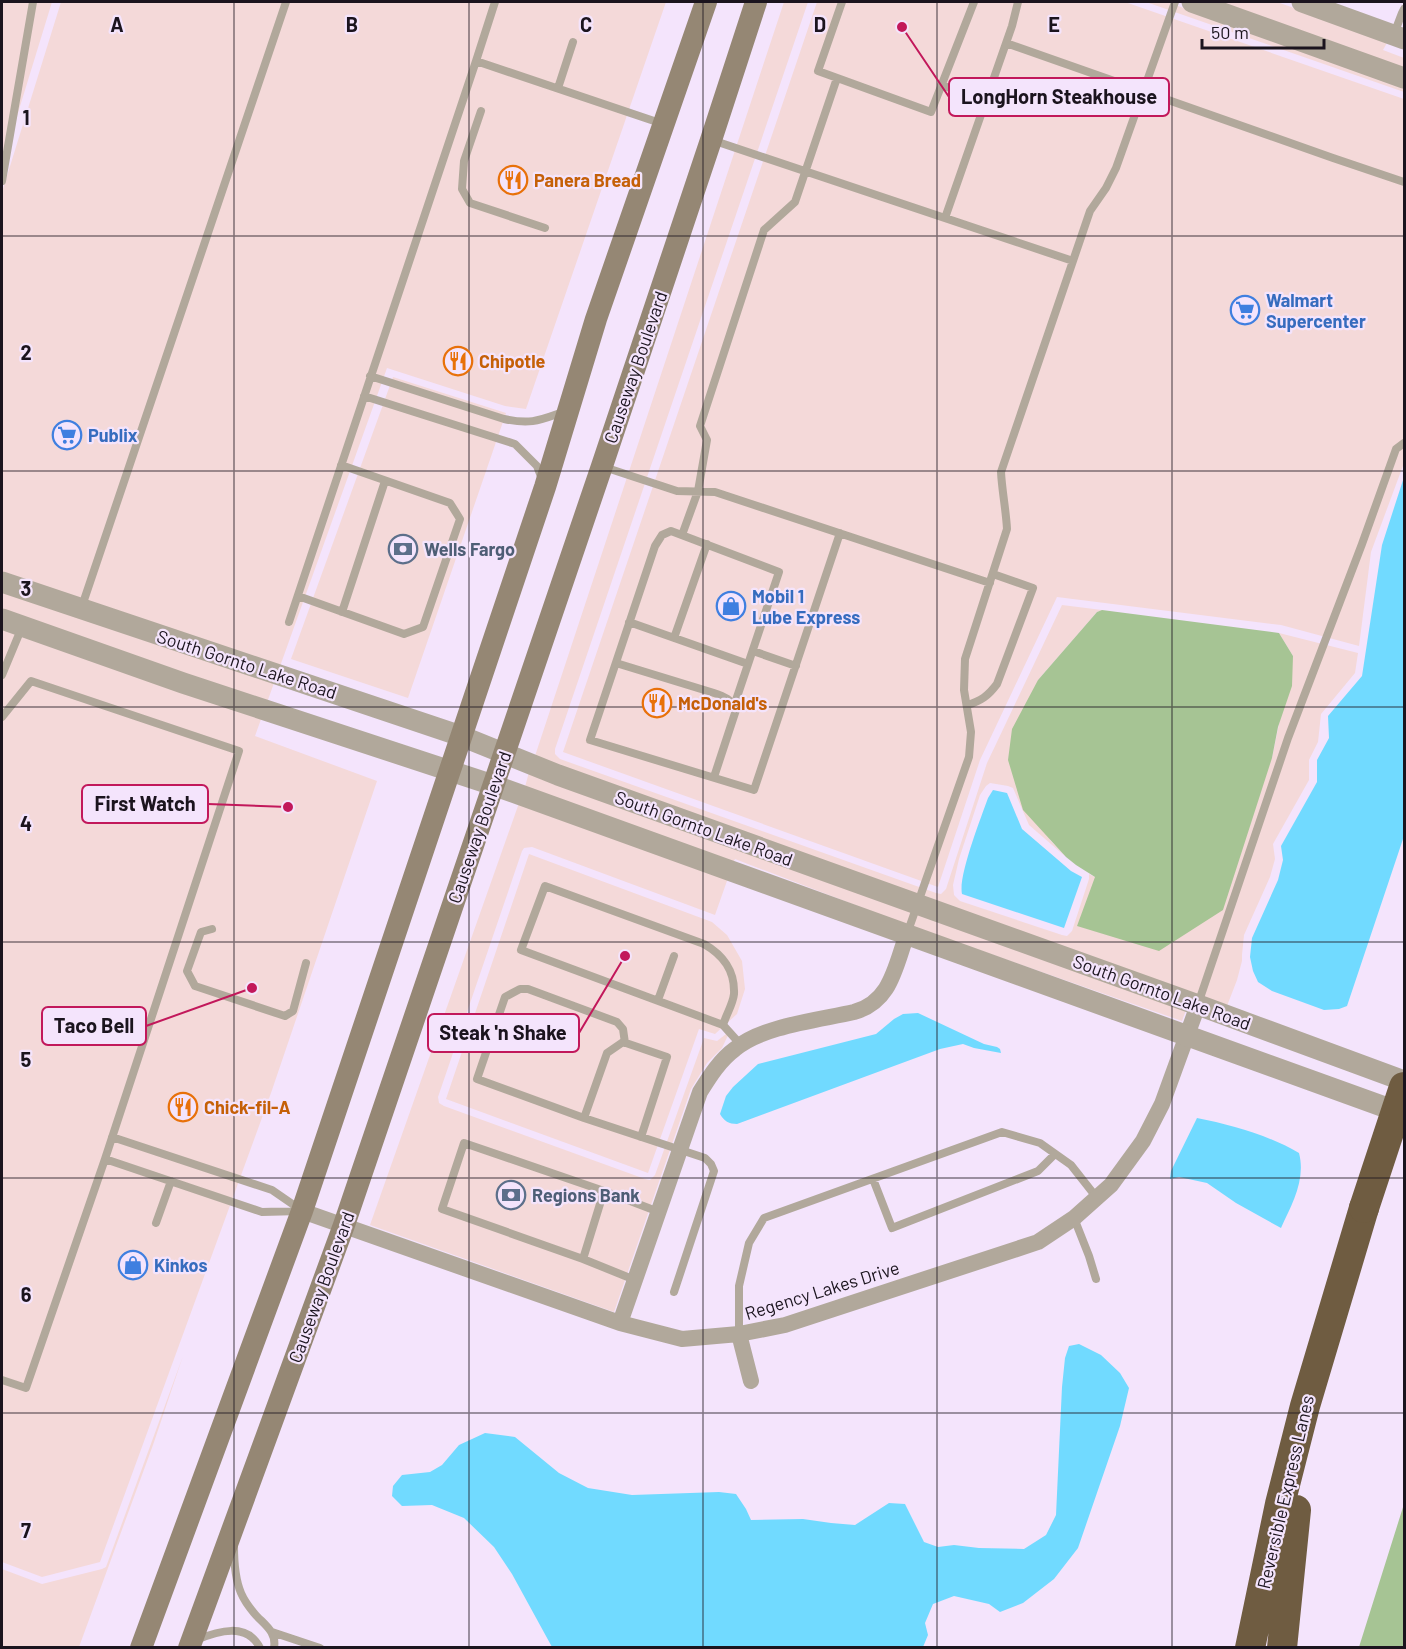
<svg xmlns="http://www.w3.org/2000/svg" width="1406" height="1649" font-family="Barlow,sans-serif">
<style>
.commercial{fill:#f4d9d9}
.green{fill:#a6c494}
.water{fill:#71daff}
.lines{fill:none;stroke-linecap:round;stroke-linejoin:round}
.service{stroke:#b1a89b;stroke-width:8}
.minor{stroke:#b1a89b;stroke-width:16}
.tertiary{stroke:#b1a89b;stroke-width:21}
.secondary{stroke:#958774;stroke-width:22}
.motorway{stroke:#6f5c41;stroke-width:30}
.motorway-bridge{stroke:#6f5c41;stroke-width:30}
.grid{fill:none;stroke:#1b141e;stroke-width:1.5;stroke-opacity:0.55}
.labels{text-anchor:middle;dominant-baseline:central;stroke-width:4.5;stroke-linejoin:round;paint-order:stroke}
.food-label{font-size:18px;font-weight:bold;fill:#c56008;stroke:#f4e4fc;text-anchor:start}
.shop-label{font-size:18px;font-weight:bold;fill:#366cbe;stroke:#f4e4fc;text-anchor:start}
.street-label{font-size:18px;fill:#1b141e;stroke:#f4e4fc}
.service-label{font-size:18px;font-weight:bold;fill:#4e5e75;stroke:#f4e4fc;text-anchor:start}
.grid-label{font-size:20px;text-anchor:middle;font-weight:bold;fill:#1b141e;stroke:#f4e4fc;stroke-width:4.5;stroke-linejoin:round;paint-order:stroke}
.leader{fill:none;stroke:#c2185b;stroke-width:2}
.callout-dot{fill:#c2185b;stroke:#f4e4fc;stroke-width:2}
.callout{fill:#f4e4fc;stroke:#c2185b;stroke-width:2}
.callout-label{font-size:20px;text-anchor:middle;font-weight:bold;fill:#1b141e}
</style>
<rect width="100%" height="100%" fill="#f4e4fc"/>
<!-- commercial -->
<path class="commercial" d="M 2,2 L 52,2 L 2,165 Z
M 61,2 L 666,2 L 526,409 L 505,406 L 387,368 L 255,736 L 377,781 L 271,1093 L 100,1562 L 42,1577 L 2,1562 L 2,192 Z
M 784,2 L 808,2 L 555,749 L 555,754 L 560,759 L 936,893 L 941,894 L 946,889 L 987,763 L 1062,605 L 1102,610 L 1097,612 L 1038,680 L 1050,840 L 1066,857 L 1029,825 L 1013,788 L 1008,786 L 990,783 L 986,786 L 980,795 L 959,859 L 953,885 L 954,895 L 960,901 L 1062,935 L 1067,936 L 1072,931 L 1089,879 L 1089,874 L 1095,877 L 1272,758 L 1293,656 L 1279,633 L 1358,653 L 1355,673 L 1321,714 L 1318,742 L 1309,760 L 1309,780 L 1273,844 L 1275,859 L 1270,877 L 1244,935 L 1242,955 L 1242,961 L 1237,980 L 1227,1006 L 535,756 Z
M 817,2 L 1125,2 L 1404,99 L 1404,463 L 1371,552 L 1359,646 L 1281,625 L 1057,597 L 980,760 L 938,887 L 563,752 Z
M 1146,2 L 1167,2 L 1404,87 L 1404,92 Z
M 1216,2 L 1277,2 L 1388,41 L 1383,50 L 1404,58 L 1404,69 Z
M 393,377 L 506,413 L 408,698 L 291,659 Z
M 529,772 L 1186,1010 L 1182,1021 L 907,925 L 735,859 L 733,863 L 525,787 Z
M 519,803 L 728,878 L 715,915 L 532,847 L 524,848 L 522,851 L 438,1097 L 439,1103 L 444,1106 L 645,1179 L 650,1180 L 655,1175 L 704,1038 L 717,1041 L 730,1031 L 722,1048 L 707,1063 L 691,1089 L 614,1312 L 370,1225 Z
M 529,854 L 712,922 L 727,935 L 742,961 L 745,989 L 737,1014 L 715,1034 L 699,1029 L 648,1173 L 446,1099 Z
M 183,1356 L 153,1445 L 79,1647 L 2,1647 L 2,1569 L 42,1584 L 102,1569 L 106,1567 Z"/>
<!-- green -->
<path class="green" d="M 1102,610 L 1279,633 L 1293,656 L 1292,686 L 1278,727 L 1272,758 L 1223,910 L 1159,951 L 1077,926 L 1095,877 L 1076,865 L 1066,857 L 1023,810 L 1008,760 L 1012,729 L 1038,680 L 1097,612 Z
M 1404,1504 L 1404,1647 L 1359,1647 Z"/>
<!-- water -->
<path class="water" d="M 1404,477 L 1404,836 L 1347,1006 L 1339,1009 L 1324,1010 L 1272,991 L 1258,982 L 1253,971 L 1250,957 L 1252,938 L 1278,880 L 1283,860 L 1281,846 L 1317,782 L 1317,760 L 1329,738 L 1328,716 L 1362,676 L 1382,545 Z
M 993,790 L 1007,793 L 1022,829 L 1071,871 L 1082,877 L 1064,928 L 962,894 C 958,876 981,818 988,798 Z
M 918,1013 L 984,1044 L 997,1047 L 1000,1049 L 1001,1053 L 974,1048 L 963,1044 L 940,1049 L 737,1124 C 729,1124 724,1121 720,1114 L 726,1096 L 733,1087 L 758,1064 L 876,1034 L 894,1019 L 903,1014 Z
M 1197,1118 C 1232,1125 1268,1135 1299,1153 C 1306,1180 1292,1204 1281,1228 L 1236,1203 L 1207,1183 L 1179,1177 L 1170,1179 L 1171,1171 Z
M 1079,1344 L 1101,1355 L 1120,1373 L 1129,1388 L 1120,1426 L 1078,1548 L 1054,1579 L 1023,1603 L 1000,1612 L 989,1604 L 954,1596 L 933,1604 L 925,1623 L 928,1635 L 923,1647 L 552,1647 L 512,1574 L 494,1547 L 464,1518 L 432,1505 L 402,1506 L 392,1496 L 393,1486 L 402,1475 L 430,1472 L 442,1465 L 459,1445 L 485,1433 L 515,1437 L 559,1473 L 588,1488 L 632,1495 L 719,1492 L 736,1494 L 746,1509 L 751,1520 L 803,1519 L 831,1523 L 855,1525 L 889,1503 L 905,1504 L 924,1542 L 938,1547 L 954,1545 L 979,1548 L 1024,1549 L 1046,1535 L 1056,1515 L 1062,1387 L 1065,1358 L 1069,1346 Z"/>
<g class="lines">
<!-- service -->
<path class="service" d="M 495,2 L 476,61 L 663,124
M 842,2 L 818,71 L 931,112 L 974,2
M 1394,34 L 1402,13 L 1404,9
M 1006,43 L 1333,158 L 1404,182
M 941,85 L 986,100
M 558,88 L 573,42
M 481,111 L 464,161 L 462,189 L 470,203 L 545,228
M 712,140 L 1073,261
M 2,181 L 33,2
M 945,218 L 1012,26 L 1018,2
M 370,376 L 504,419 C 532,425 540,420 566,411
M 364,396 L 515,444 L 537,466 L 542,479
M 604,467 L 677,491 L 715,492 L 990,583
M 682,535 L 698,491 L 707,440 L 700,426 L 764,230 L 795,202 L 837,78
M 298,596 L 404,634 L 423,627 L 460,519 L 450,503 L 341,465
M 81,609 L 286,2
M 342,612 L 385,481
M 289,622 L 476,61
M 629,622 L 748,664
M 674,638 L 707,544
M 753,651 L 796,666
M 616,663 L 714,693 C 724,696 732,700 736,710 L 714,777
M 2,675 L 22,627
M 967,705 C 981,701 988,696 997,684 L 1033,588 L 993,574
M 734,706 L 779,572 L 671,531 L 662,535 L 655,546 L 590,740 L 754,790 L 840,533
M 2,717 L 31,681 L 239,751 L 105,1159 L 26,1388 L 2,1380
M 212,929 L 201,932 L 187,971 L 195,986 L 285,1016 L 293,1011 L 306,963
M 907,934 L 969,757 L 971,732 L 964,690 L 965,659 L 1007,529 C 1006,510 1002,491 1001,472 L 1090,211 L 1106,188 L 1116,168 L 1175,2
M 658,1000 L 674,956
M 1198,1004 L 1288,738 L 1362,544 L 1396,449 L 1404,443
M 723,1025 L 521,950 L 545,886 L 704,944 C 723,955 735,970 734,994 C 733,1004 726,1015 723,1025 L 741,1045
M 625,1043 L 623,1029 L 617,1022 L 528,989 L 520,989 L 505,997 L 477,1079 L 584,1118 L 705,1158 L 711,1164 L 714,1171 L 674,1292
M 584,1118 L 607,1053 L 623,1042 L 667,1057 L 641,1137
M 112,1137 L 272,1190 L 301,1210
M 105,1159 L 262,1212 L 300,1211
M 873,1179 L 892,1228 L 1038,1171 L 1055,1154
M 1074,1218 L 1089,1256 L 1096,1279
M 156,1223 L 171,1181
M 583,1259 L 604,1191
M 635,1280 L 583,1259 L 442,1209 L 464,1143 L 604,1191 L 659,1212
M 739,1334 L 739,1286 L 749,1243 L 764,1218 L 1002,1132 L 1040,1143 L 1071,1165 L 1097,1198
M 234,1546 C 234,1561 235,1579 241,1593 C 244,1600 249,1607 254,1613 C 263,1624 277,1631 274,1648
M 272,1632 L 320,1648
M 196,1640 C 218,1631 247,1622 260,1648"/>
<!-- minor -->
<path class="minor" d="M 302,1211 L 620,1323 L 682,1339 L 739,1334 L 785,1325 L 1038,1242 L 1074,1218 L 1111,1185 L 1143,1141 L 1162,1104 L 1198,1005
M 620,1323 L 700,1092 C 710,1076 720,1060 735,1049 C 762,1026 819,1020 854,1012 C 891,1002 895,967 907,934
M 739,1334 L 751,1381"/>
<!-- tertiary -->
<path class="tertiary" d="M 1192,2 L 1404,78
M 1302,2 L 1404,39
M 2,582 L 461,736 L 558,775 L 1198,1005 L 1404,1081
M 2,619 L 183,683 L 493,785 L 1404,1114"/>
<!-- secondary -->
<path class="secondary" d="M 141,1648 L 302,1211 L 545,487 L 596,319 L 706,2
M 189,1648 L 344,1225 L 602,466 L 711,140 L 756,2"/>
<!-- motorway -->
<path class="motorway" d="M 1250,1648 L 1280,1504 L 1305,1406 L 1364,1208
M 1282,1648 L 1296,1510"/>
<!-- motorway-bridge -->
<path class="motorway-bridge" d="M 1364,1208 L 1404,1087"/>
</g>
<!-- grid -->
<path class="grid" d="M 234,2 L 234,1648M 469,2 L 469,1648M 703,2 L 703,1648M 937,2 L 937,1648M 1172,2 L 1172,1648M 2,236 L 1404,236M 2,471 L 1404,471M 2,707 L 1404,707M 2,942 L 1404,942M 2,1178 L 1404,1178M 2,1413 L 1404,1413"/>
<!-- icons -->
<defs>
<g id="restaurant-ring" transform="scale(1.5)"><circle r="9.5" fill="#f4e4fc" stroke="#e8710a" stroke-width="1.5"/><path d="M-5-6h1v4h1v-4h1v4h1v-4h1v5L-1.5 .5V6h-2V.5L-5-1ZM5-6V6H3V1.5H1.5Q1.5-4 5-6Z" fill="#e8710a"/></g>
<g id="supermarket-ring" transform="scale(1.5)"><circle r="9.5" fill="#f4e4fc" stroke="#3f7fe0" stroke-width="1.5"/><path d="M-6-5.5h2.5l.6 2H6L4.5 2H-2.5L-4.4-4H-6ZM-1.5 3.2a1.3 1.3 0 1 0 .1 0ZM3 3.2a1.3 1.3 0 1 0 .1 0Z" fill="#3f7fe0"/></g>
<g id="bank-ring" transform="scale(1.5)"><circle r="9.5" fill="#f4e4fc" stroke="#5c6f8a" stroke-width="1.5"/><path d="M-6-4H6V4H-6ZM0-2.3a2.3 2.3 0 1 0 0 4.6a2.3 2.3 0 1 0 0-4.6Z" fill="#5c6f8a"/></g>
<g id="shop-ring" transform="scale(1.5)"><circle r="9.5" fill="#f4e4fc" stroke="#3f7fe0" stroke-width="1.5"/><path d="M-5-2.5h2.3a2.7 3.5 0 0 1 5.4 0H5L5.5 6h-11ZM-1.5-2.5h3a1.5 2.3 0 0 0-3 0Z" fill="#3f7fe0"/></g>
</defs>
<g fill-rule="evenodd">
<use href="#restaurant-ring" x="513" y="180"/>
<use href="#supermarket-ring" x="1245" y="310"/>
<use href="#restaurant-ring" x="458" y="361"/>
<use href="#supermarket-ring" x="67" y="435"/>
<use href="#bank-ring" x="403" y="549"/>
<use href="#shop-ring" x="731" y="606"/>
<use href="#restaurant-ring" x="657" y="703"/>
<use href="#restaurant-ring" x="183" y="1107"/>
<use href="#bank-ring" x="511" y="1195"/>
<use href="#shop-ring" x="133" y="1265"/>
</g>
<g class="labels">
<!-- food labels -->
<g class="food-label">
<text x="534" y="180">Panera Bread</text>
<text x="479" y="361">Chipotle</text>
<text x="678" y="703">McDonald's</text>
<text x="204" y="1107">Chick-fil-A</text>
</g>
<!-- shop labels -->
<g class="shop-label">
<text x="1266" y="300">Walmart<tspan x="1266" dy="21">Supercenter</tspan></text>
<text x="88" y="435">Publix</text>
<text x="752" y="596">Mobil 1<tspan x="752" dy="21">Lube Express</tspan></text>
<text x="154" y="1265">Kinkos</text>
</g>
<!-- street labels -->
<g class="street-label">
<text transform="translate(635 367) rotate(-71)">Causeway Boulevard</text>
<text transform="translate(247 664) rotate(18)">South Gornto Lake Road</text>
<text transform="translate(479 827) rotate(-71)">Causeway Boulevard</text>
<text transform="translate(704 828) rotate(20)">South Gornto Lake Road</text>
<text transform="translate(1162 992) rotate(20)">South Gornto Lake Road</text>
<text transform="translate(321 1287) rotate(-70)">Causeway Boulevard</text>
<text transform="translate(822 1290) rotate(-17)">Regency Lakes Drive</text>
<text transform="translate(1285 1492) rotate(-77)">Reversible Express Lanes</text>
</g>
<!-- service labels -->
<g class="service-label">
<text x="424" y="549">Wells Fargo</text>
<text x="532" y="1195">Regions Bank</text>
</g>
</g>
<g class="grid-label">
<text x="117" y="32">A</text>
<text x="352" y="32">B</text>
<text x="586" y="32">C</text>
<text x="820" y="32">D</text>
<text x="1054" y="32">E</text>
<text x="26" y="125">1</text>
<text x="26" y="360">2</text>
<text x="26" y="596">3</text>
<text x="26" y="831">4</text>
<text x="26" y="1067">5</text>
<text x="26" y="1302">6</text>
<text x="26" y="1538">7</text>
</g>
<!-- callouts -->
<path class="leader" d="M902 27L949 97M288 807L208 804M252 988L146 1026M625 956L579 1033"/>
<g class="callout-dot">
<circle cx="902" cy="27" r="6"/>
<circle cx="288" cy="807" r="6"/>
<circle cx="252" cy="988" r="6"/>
<circle cx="625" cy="956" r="6"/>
</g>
<g class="callout">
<rect x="949" y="78" width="220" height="38" rx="6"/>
<rect x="82" y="785" width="126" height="38" rx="6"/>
<rect x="42" y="1007" width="104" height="38" rx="6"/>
<rect x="428" y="1014" width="151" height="38" rx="6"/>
</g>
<g class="callout-label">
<text x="1059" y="104">LongHorn Steakhouse</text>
<text x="145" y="811">First Watch</text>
<text x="94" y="1033">Taco Bell</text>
<text x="503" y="1040">Steak 'n Shake</text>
</g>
<!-- border -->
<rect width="1406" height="1649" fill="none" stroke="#1b141e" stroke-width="6"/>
<!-- scale -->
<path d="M1202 39v9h122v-9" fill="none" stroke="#1b141e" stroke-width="3"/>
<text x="1211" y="39" font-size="18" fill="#1b141e" stroke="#f4e4fc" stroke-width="4.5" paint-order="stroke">50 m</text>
</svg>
